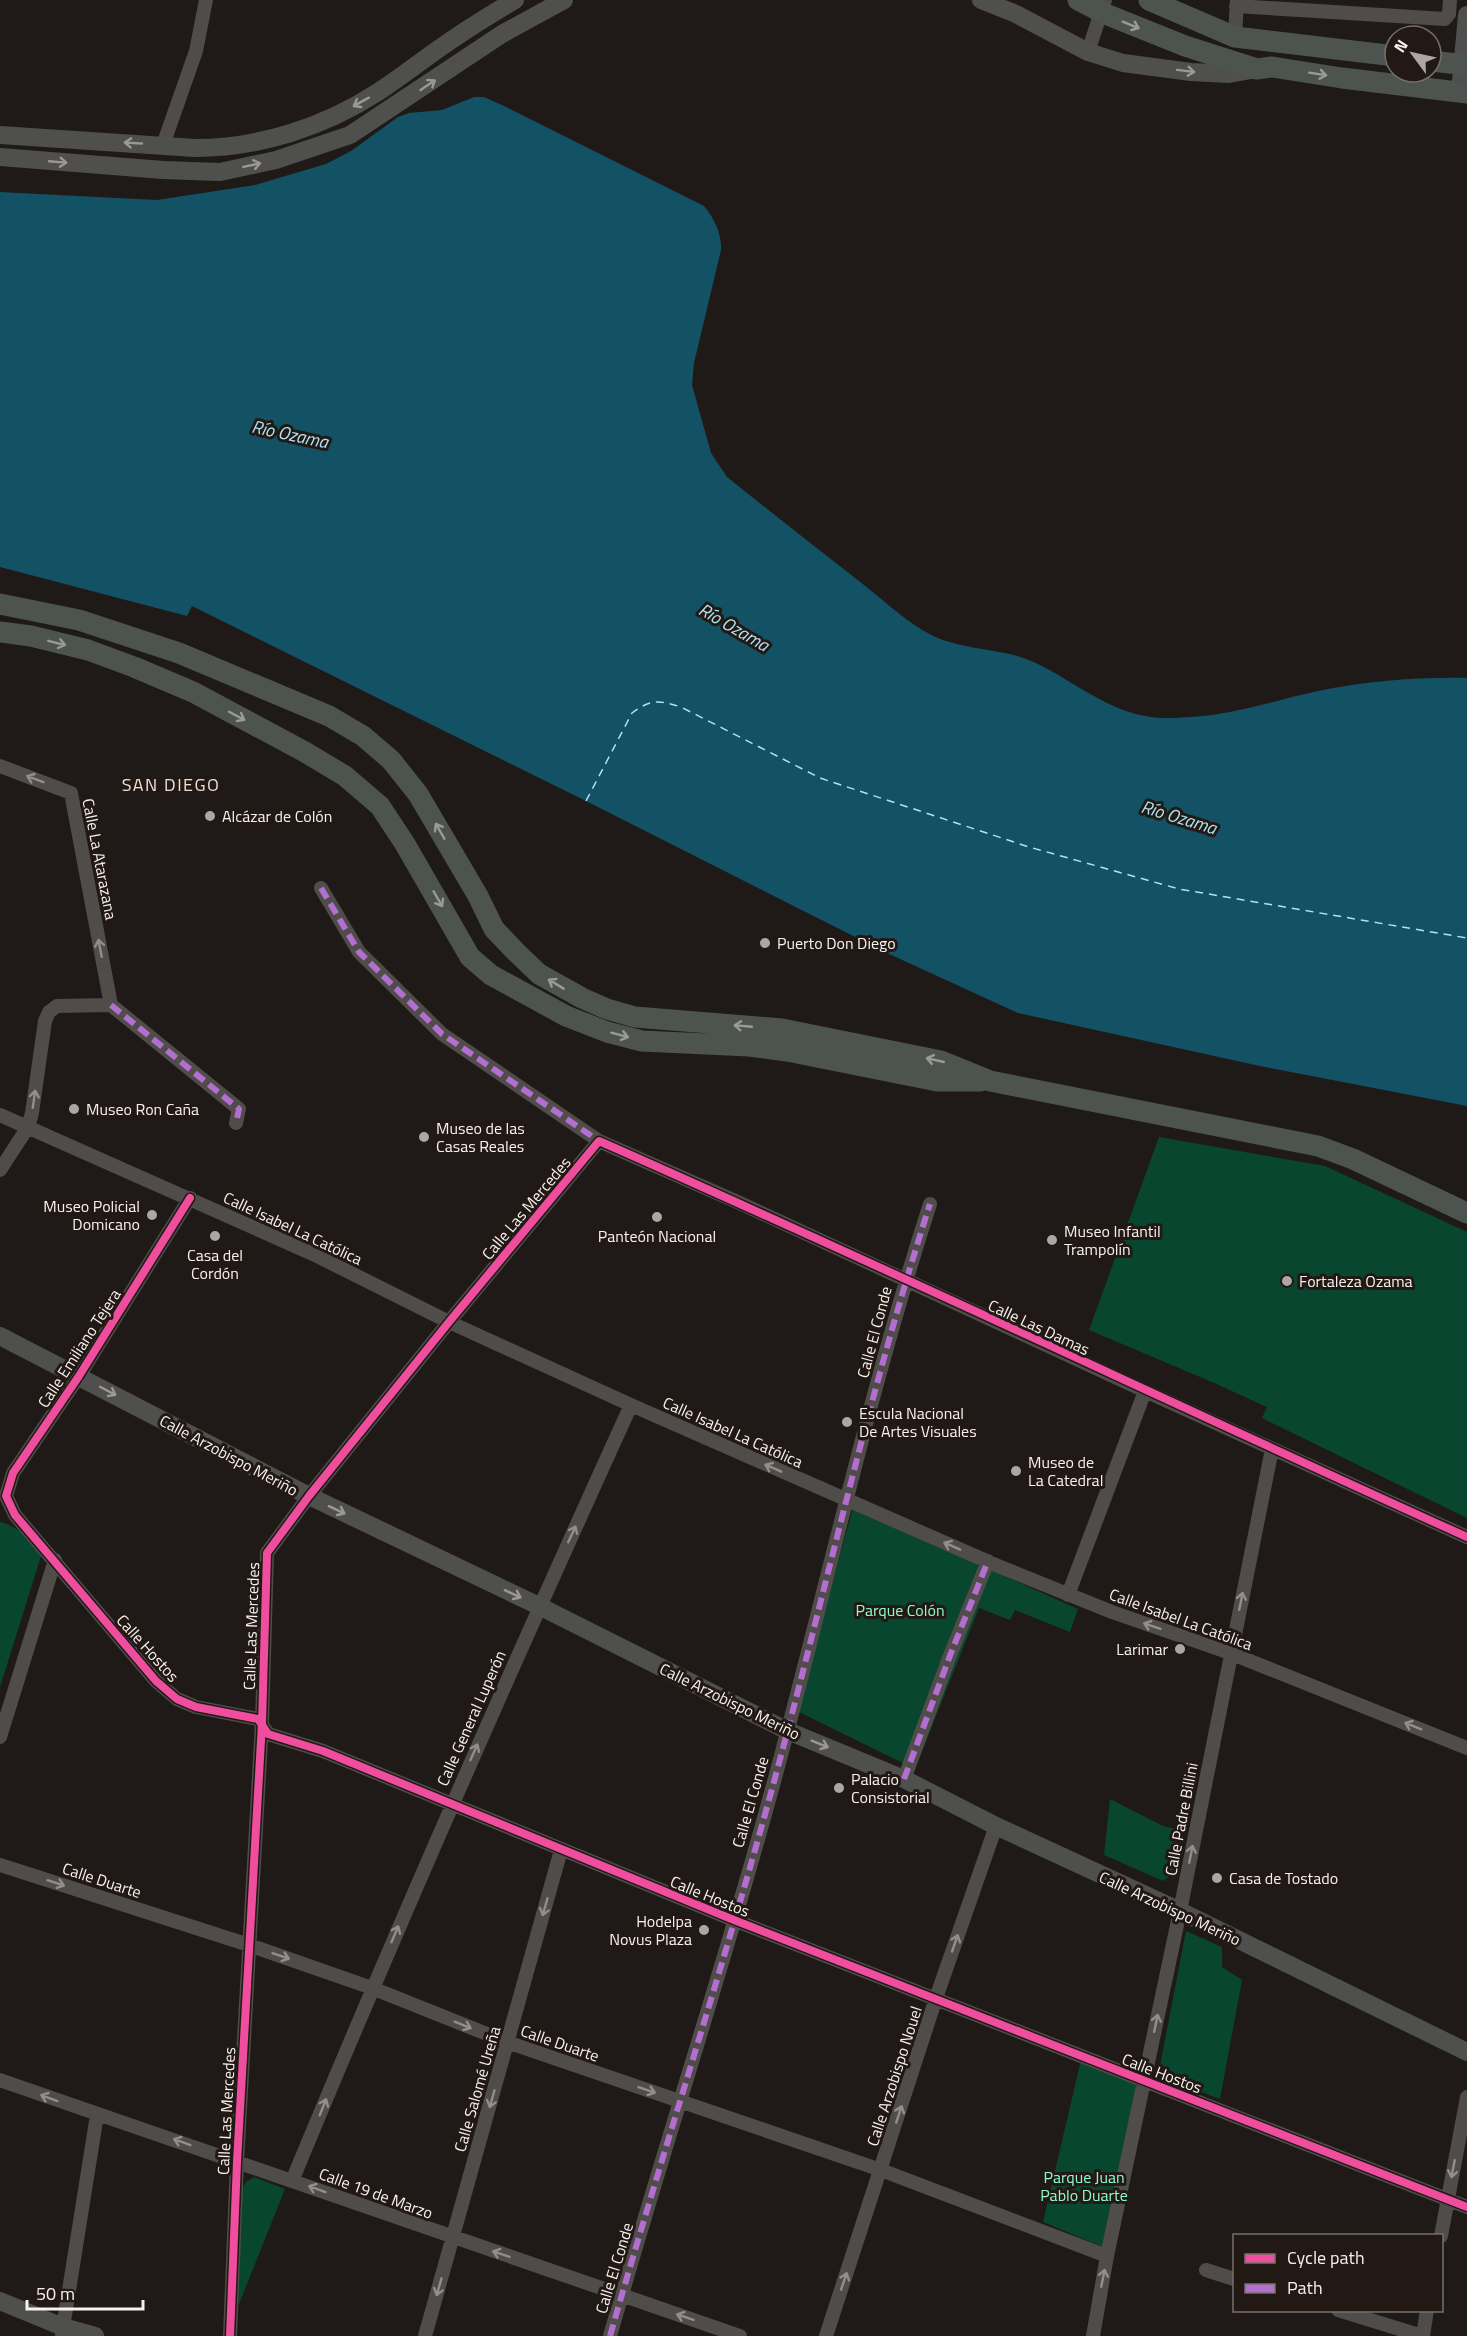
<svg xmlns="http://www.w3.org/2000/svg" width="1467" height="2336" font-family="'Titillium Web',sans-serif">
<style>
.green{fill:#084630}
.water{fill:#125264}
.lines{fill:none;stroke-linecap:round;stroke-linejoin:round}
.ferry{stroke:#ade3f5;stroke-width:1.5;stroke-dasharray:8 6;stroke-linecap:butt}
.street{stroke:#504c4a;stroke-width:14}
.secondary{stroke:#4f504d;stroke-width:18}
.primary{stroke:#4d544f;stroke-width:21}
.quiet{stroke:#b36fd0;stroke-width:6;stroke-dasharray:12 6;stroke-linecap:butt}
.cycleway-casing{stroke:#221915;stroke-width:11}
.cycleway{stroke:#ef4d9e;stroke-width:8}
.oneway{stroke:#9a9b97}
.oneway2{stroke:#9b9896}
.oneway3{stroke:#938e8c}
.poi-dot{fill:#aca6a4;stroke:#221915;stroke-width:2}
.labels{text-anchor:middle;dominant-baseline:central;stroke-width:6;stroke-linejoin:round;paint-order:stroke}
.poi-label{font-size:16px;fill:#f8f1ef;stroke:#221915;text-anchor:start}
.street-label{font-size:16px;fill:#f8f1ef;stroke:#221915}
.park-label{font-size:16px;fill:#91faca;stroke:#221915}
.water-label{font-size:18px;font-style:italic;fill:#ade3f5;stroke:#221915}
.neighbourhood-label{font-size:18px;letter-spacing:1.5px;fill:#ebddd8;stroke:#221915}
</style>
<rect width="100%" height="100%" fill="#1f1a18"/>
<!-- green -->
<path class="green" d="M 1159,1137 L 1325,1166 L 1467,1232 L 1467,1518 L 1262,1418 L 1267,1407 L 1212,1382 L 1089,1330 Z
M 853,1508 L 1078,1609 L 1070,1632 L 1015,1610 L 1010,1620 L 979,1608 L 915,1769 L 797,1711 Z
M 0,1522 C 20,1527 29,1539 41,1556 L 0,1687 Z
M 1110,1799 L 1163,1826 L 1183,1831 L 1178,1871 L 1163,1881 L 1104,1855 Z
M 1186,1931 L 1222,1947 L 1222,1967 L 1242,1980 L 1220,2099 L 1158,2076 Z
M 1081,2060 L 1138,2084 L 1103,2247 L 1043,2222 Z
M 254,2177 L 285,2189 L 239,2304 L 235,2303 L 242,2189 L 246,2182 Z"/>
<!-- water -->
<path class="water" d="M 474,97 L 484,97 L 504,106 L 704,206 C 714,218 722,234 721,250 L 694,363 L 692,385 L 711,453 L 727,477 C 771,512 815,547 859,581 C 882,599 905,621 931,635 C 966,652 1006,647 1040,665 C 1074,682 1106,709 1145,716 C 1159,719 1176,718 1190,717 C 1233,715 1276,700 1318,691 C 1367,681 1418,677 1467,678 L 1467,1106 L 1260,1066 L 1018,1013 L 887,953 L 586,801 L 192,606 L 187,616 L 0,567 L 0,192 L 157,200 L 255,185 L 326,164 L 351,151 L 398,117 L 409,113 L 442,110 Z"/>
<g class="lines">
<!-- ferry -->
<path class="ferry" d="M 586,801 L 632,713 C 651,699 658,700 681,707 L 820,778 L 1029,847 L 1179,889 L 1467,938"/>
<!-- street -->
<path class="street" d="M 1236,6 L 1445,19 L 1449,14 L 1450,0
M 1235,37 L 1237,0
M 1088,52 L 1105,0
M 163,145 L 196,51 L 206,0
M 0,766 L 71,793 L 111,1005
M 321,888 L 359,952 L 442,1034 L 599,1141 L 742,1204 L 1145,1391 L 1467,1537
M 111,1005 L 239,1109 L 236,1123
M 0,1115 L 313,1254 L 449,1322 L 631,1405 L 998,1566 L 1112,1612 L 1230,1653 L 1467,1748
M 0,1170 L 28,1127 L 32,1113 L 45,1021 L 49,1012 L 57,1006 L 111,1005
M 190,1198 L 79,1376 L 13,1473 L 6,1496 L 15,1515 L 156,1681 L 177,1699 L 196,1707 L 258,1719 L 268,1734 L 323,1751 L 734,1920 L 1467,2207
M 1068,1595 L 1145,1391
M 0,1737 L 55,1560
M 904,1779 L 951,1653 L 988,1561
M 0,1865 L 249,1945 L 372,1988 L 507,2042 L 881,2170 L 1107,2256
M 0,2080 L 740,2336
M 292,2181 C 400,1920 514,1662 631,1405
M 1441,2236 L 1467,2097
M 1206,2270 L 1234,2279
M 1338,2310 L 1422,2336
M 62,2334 L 97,2115
M 230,2336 L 237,2162 L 262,1723 L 267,1553 L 309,1496 L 449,1322 L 599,1141
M 425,2336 L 561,1850
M 610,2336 C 668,2133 735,1933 788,1729 C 834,1554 874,1377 930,1204
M 826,2336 L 936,1998 L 996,1826
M 1093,2336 L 1107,2256 L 1180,1911 L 1272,1449
M 1423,2336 L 1427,2310"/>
<!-- secondary -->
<path class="secondary" d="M 981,0 L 1016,14 L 1088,52 L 1123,63 L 1191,72 L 1229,74 L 1257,69
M 1460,92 L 1467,15
M 0,135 L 195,148 C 259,148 324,127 378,92 C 404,75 430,54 456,37 C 475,24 495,12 515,0
M 0,157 L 163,170 L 220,172 L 276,160 L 350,135 L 502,34 L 564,0
M 0,1336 L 309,1496 L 539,1606 L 788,1731 L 904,1779 L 996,1826 L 1180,1911 L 1467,2052
M 0,2301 L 63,2327 L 95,2336"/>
<!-- primary -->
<path class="primary" d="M 1078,0 L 1103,13 L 1185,46 L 1257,69 L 1272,67 L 1342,78 L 1467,93
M 1149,0 L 1235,37 L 1395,56
M 1431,61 L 1467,65
M 0,604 L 79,620 L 179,653 L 329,716 L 363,736 L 391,760 L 418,794 L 478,896 L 494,929 L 515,951 L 539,974 L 582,998 L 607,1009 L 635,1017 L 782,1029 L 941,1061 L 990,1081 L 1318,1146 L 1353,1159 L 1467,1213
M 0,632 L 31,636 L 88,650 L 134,667 L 193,692 L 305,752 L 345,776 L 380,806 L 405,844 L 470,957 L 491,975 L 566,1016 L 607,1032 L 642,1041 L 749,1046 L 787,1051 L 937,1081 L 980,1081"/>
<!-- quiet -->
<path class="quiet" d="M 321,888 L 359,952 L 442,1034 L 599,1141
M 111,1005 L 239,1109 L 236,1123
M 904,1779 L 951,1653 L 988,1561
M 610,2336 C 668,2133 735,1933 788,1729 C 834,1554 874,1377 930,1204"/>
<!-- cycleway casing -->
<g class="cycleway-casing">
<path id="cycleway" d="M 190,1198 L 79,1376 L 13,1473 L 6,1496 L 15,1515 L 156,1681 L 177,1699 L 196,1707 L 258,1719 L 268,1734 L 323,1751 L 734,1920 L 1467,2207
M 230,2336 L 237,2162 L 262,1723 L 267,1553 L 309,1496 L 449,1322 L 599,1141 C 890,1269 1177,1406 1467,1537"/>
</g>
<!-- cycleway -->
<use href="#cycleway" class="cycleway"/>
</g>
<!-- one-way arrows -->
<defs><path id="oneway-shaft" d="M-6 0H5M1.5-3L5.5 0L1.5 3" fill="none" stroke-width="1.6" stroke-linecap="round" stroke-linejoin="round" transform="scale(1.5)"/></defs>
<g class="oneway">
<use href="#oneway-shaft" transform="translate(1131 25) rotate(22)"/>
<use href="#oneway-shaft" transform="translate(1318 74) rotate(9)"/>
<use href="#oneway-shaft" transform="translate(57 643) rotate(14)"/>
<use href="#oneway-shaft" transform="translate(237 716) rotate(28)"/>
<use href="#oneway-shaft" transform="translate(440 831) rotate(-120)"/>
<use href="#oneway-shaft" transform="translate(438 899) rotate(60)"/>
<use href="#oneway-shaft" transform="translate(556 984) rotate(-149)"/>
<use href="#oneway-shaft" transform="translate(743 1026) rotate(-175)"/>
<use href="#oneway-shaft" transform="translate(620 1035) rotate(15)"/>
<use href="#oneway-shaft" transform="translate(935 1060) rotate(-167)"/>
</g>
<g class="oneway2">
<use href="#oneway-shaft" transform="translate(1186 71) rotate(7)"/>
<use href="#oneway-shaft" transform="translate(428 85) rotate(-34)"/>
<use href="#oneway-shaft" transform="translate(361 102) rotate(151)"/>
<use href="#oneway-shaft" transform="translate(133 143) rotate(-177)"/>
<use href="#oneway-shaft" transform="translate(58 162) rotate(5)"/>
<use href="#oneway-shaft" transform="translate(252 165) rotate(-12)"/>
<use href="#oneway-shaft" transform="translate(108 1391) rotate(28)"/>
<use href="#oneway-shaft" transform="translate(337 1510) rotate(25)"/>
<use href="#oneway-shaft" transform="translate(513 1594) rotate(25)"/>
<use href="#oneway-shaft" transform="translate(820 1744) rotate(22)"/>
</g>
<g class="oneway3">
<use href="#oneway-shaft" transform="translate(35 779) rotate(-159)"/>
<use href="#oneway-shaft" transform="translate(100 948) rotate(-101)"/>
<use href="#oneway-shaft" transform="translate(34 1099) rotate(-82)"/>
<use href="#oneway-shaft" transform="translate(773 1468) rotate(-156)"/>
<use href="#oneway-shaft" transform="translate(572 1534) rotate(-65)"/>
<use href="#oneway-shaft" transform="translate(952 1546) rotate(-156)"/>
<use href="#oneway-shaft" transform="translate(1241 1601) rotate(-79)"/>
<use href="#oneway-shaft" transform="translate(1152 1626) rotate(-161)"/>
<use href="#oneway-shaft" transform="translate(1413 1726) rotate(-158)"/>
<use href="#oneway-shaft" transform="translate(474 1752) rotate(-66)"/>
<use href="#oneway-shaft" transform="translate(1191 1854) rotate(-79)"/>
<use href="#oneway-shaft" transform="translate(56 1883) rotate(18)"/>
<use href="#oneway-shaft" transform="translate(545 1907) rotate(106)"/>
<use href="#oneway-shaft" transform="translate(395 1934) rotate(-67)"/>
<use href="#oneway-shaft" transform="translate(955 1943) rotate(-71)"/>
<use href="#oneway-shaft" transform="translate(281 1956) rotate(19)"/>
<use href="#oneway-shaft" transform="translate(1156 2023) rotate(-78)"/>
<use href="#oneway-shaft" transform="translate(463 2025) rotate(22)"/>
<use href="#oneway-shaft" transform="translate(647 2090) rotate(19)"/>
<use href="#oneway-shaft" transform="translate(49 2098) rotate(-160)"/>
<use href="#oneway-shaft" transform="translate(492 2099) rotate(106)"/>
<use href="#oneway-shaft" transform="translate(323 2107) rotate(-68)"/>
<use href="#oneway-shaft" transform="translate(899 2114) rotate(-72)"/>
<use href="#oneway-shaft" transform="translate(182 2142) rotate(-160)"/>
<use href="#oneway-shaft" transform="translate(1453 2169) rotate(101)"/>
<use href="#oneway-shaft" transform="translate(317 2189) rotate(-160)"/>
<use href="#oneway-shaft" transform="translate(501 2254) rotate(-161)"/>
<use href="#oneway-shaft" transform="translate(1103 2278) rotate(-79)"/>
<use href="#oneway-shaft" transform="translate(844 2281) rotate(-71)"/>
<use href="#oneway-shaft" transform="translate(439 2287) rotate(106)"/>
<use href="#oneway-shaft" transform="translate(685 2317) rotate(-161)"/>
</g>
<!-- markers -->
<g class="poi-dot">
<circle cx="210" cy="816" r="6"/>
<circle cx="765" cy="943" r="6"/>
<circle cx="74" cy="1109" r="6"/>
<circle cx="424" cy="1137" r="6"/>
<circle cx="152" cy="1215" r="6"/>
<circle cx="657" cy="1217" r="6"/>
<circle cx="215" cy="1236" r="6"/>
<circle cx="1052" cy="1240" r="6"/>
<circle cx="1287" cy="1281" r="6"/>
<circle cx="847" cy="1422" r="6"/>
<circle cx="1016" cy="1471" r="6"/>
<circle cx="1180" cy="1649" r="6"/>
<circle cx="839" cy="1788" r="6"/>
<circle cx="1217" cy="1878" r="6"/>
<circle cx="704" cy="1930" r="6"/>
</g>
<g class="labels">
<!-- poi labels -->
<g class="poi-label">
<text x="222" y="816">Alcázar de Colón</text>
<text x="777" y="943">Puerto Don Diego</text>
<text x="86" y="1109">Museo Ron Caña</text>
<text x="436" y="1128">Museo de las<tspan x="436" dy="18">Casas Reales</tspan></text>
<text x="140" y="1206" text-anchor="end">Museo Policial<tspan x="140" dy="18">Domicano</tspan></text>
<text x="1064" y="1231">Museo Infantil<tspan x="1064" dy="18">Trampolín</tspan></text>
<text x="657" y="1236" text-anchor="middle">Panteón Nacional</text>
<text x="215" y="1255" text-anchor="middle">Casa del<tspan x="215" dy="18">Cordón</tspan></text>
<text x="1299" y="1281">Fortaleza Ozama</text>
<text x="859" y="1413">Escula Nacional<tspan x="859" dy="18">De Artes Visuales</tspan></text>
<text x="1028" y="1462">Museo de<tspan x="1028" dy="18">La Catedral</tspan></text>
<text x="1168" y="1649" text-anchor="end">Larimar</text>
<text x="851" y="1779">Palacio<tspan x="851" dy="18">Consistorial</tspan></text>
<text x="1229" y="1878">Casa de Tostado</text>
<text x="692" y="1921" text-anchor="end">Hodelpa<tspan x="692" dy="18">Novus Plaza</tspan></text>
</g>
<!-- street labels -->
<g class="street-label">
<text transform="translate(100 859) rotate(79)">Calle La Atarazana</text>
<text transform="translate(526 1208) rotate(-50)">Calle Las Mercedes</text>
<text transform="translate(293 1228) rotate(25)">Calle Isabel La Católica</text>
<text transform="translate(1039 1327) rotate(25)">Calle Las Damas</text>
<text transform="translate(874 1332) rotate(-75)">Calle El Conde</text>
<text transform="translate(79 1348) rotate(-57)">Calle Emiliano Tejera</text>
<text transform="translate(733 1432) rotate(24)">Calle Isabel La Católica</text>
<text transform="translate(229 1455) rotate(28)">Calle Arzobispo Meriño</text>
<text transform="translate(1181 1619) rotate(20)">Calle Isabel La Católica</text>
<text transform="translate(251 1626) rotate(-88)">Calle Las Mercedes</text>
<text transform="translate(148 1648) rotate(48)">Calle Hostos</text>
<text transform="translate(730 1701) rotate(26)">Calle Arzobispo Meriño</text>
<text transform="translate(471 1718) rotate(-66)">Calle General Luperón</text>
<text transform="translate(750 1802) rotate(-74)">Calle El Conde</text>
<text transform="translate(1181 1819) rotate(-79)">Calle Padre Billini</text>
<text transform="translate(102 1880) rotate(18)">Calle Duarte</text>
<text transform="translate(710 1896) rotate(22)">Calle Hostos</text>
<text transform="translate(1170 1908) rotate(25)">Calle Arzobispo Meriño</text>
<text transform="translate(560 2043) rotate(19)">Calle Duarte</text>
<text transform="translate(1162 2073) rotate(21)">Calle Hostos</text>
<text transform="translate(894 2076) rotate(-72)">Calle Arzobispo Nouel</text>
<text transform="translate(477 2089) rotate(-74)">Calle Salomé Ureña</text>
<text transform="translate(226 2111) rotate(-87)">Calle Las Mercedes</text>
<text transform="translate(376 2193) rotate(20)">Calle 19 de Marzo</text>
<text transform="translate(614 2268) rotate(-73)">Calle El Conde</text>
</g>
<!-- park labels -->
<g class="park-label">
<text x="900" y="1610">Parque Colón</text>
<text x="1084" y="2177">Parque Juan<tspan x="1084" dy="18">Pablo Duarte</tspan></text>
</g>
<!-- water labels -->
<g class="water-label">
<text transform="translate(290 434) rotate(12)">Río Ozama</text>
<text transform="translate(734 627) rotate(30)">Río Ozama</text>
<text transform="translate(1179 817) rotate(17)">Río Ozama</text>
</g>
<!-- neighbourhood labels -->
<g class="neighbourhood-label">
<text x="171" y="784">SAN DIEGO</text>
</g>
</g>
<!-- legend -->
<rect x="1233" y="2234" width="210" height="78" fill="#221915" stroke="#786f6c" stroke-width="1.5"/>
<rect x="1245" y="2254" width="30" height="9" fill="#ef4d9e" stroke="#786f6c" stroke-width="1.5"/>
<text x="1287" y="2264" font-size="18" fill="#f8f1ef">Cycle path</text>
<rect x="1245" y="2284" width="30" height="9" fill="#b36fd0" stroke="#786f6c" stroke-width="1.5"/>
<text x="1287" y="2294" font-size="18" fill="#f8f1ef">Path</text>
<!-- north arrow -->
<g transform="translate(1413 54) rotate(303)"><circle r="28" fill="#221915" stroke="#786f6c" stroke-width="1.5"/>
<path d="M0-4.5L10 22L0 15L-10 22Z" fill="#aca6a4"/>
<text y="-9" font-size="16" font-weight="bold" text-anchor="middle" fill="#f8f1ef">N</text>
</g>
<!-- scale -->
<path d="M27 2300v9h116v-9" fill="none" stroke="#f8f1ef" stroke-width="3"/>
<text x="36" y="2300" font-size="18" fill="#f8f1ef" stroke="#221915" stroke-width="4.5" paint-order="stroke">50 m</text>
</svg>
